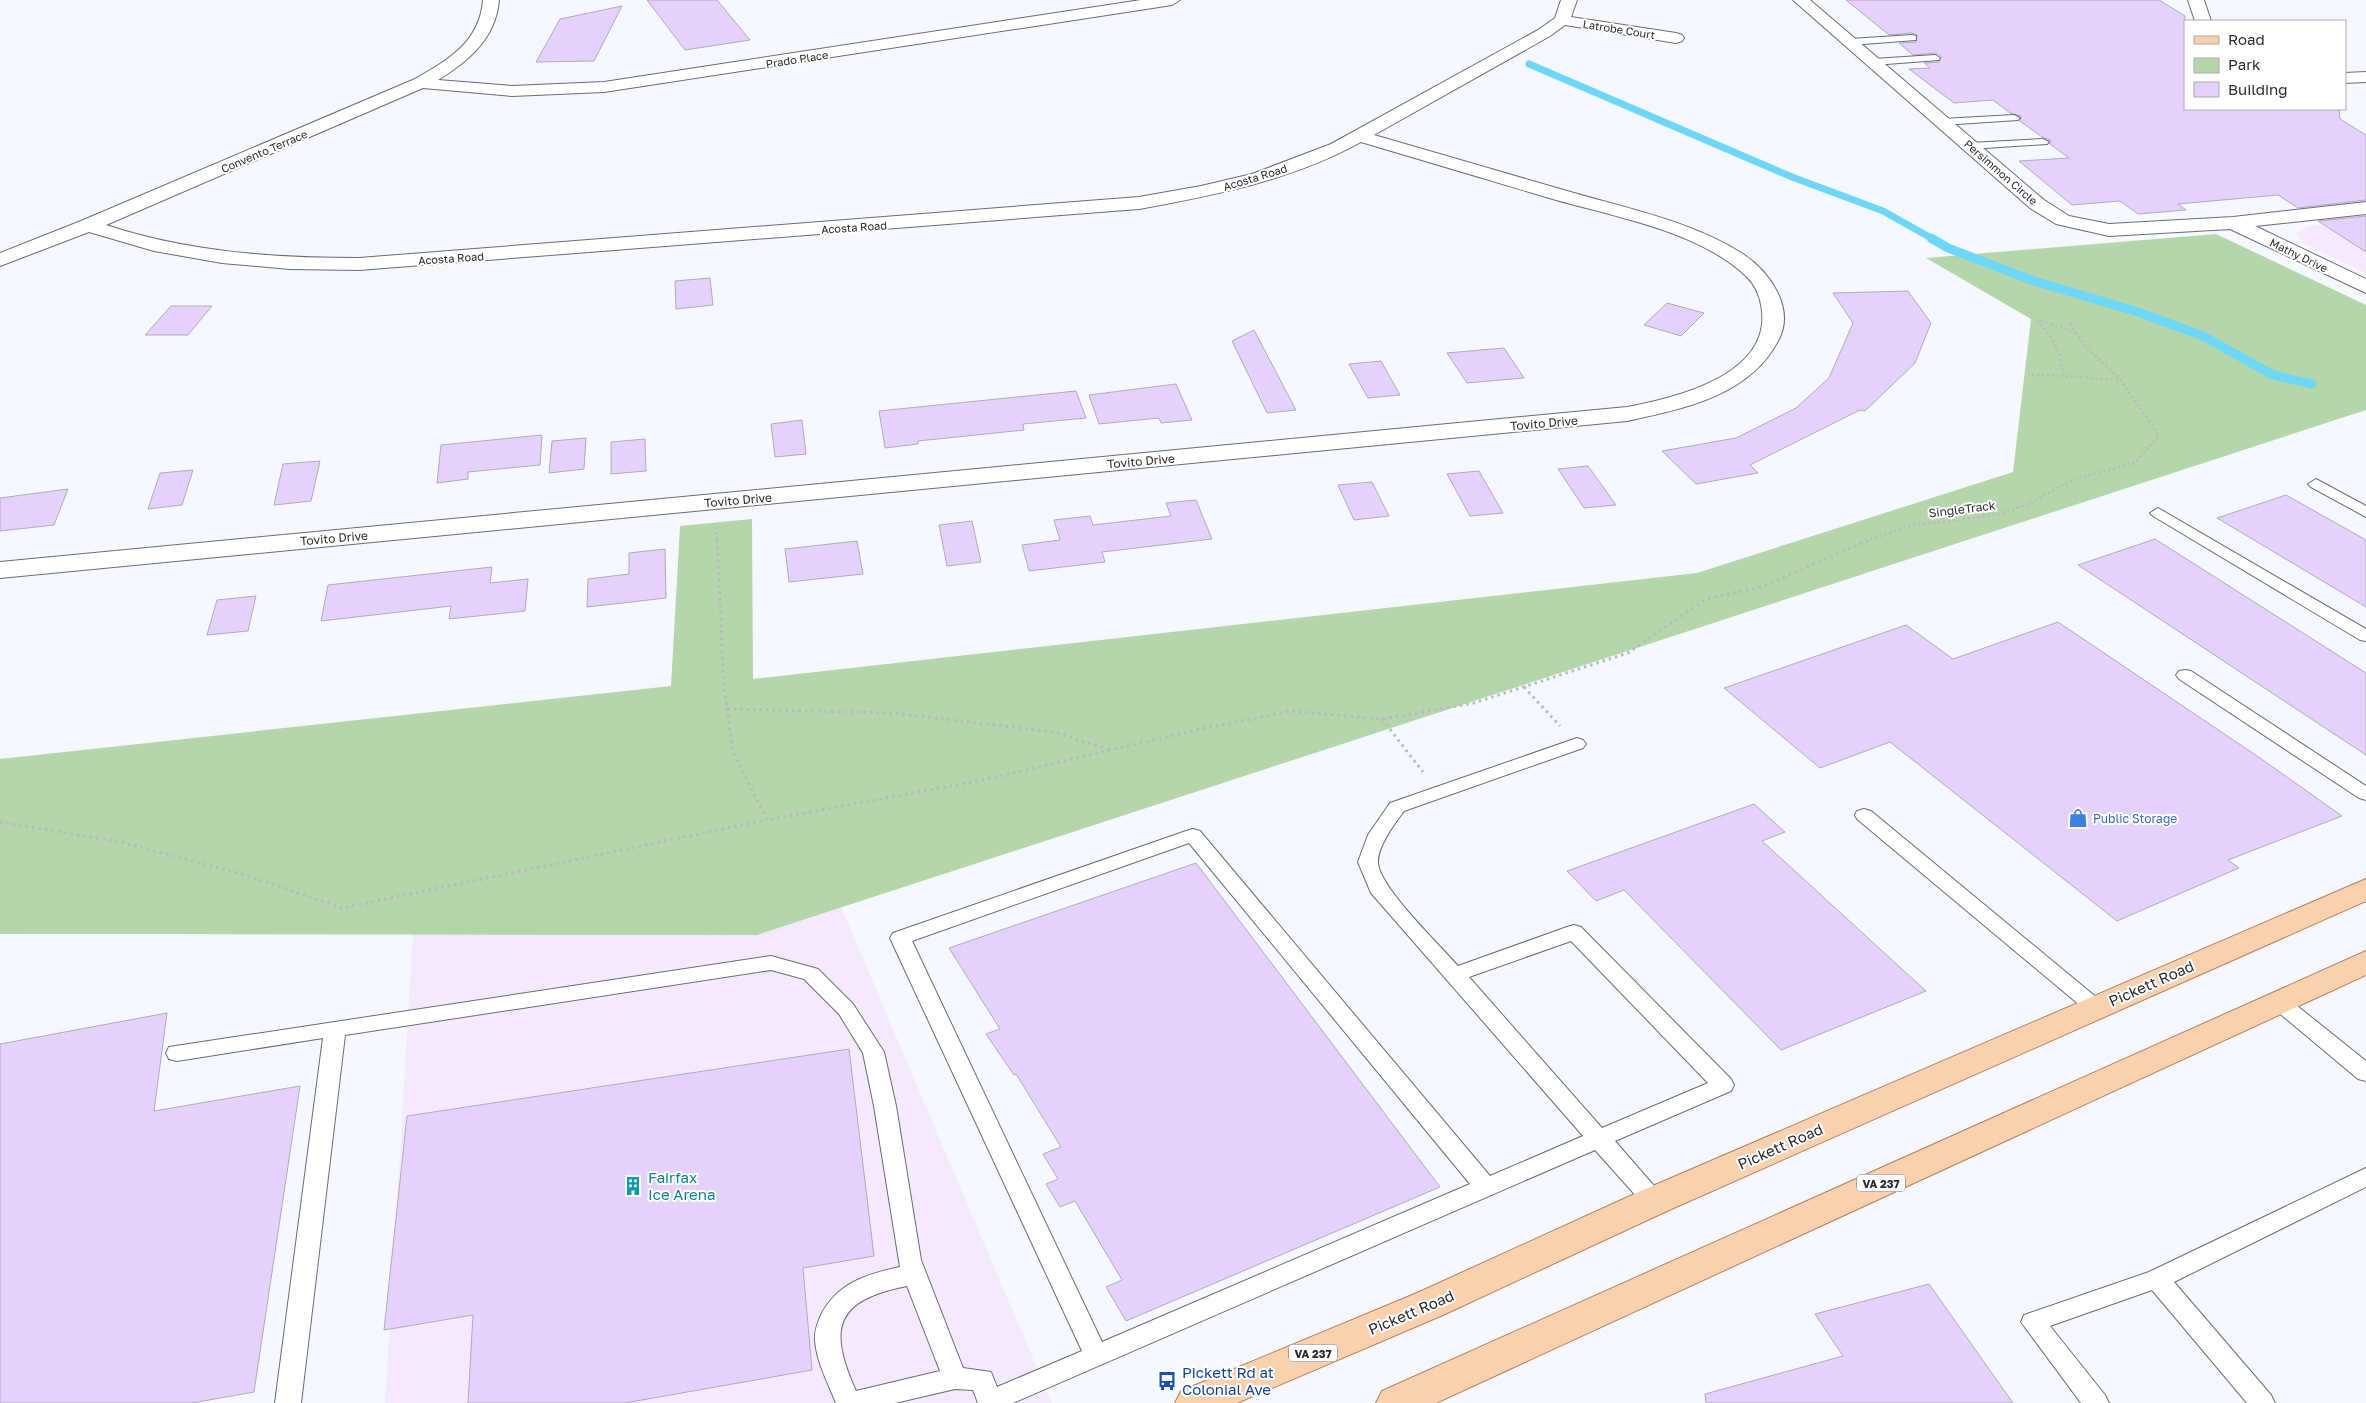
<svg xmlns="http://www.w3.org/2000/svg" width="2366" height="1403" font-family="'Golos Text',sans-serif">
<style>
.commercial{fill:#f5e9fd}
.green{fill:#b5d6aa}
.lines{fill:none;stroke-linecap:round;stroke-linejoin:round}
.stream-far1{stroke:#6ed7f8;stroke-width:7}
.stream{stroke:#6ed7f8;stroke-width:9}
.building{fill:#e5d1fe;stroke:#afabb5}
.lane-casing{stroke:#676c76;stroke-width:2}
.street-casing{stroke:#676c76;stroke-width:2}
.primary-casing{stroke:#af835f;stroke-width:2}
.path-far1{stroke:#b8bac1;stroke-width:2.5;stroke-dasharray:2 3;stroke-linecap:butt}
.path{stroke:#b8bac1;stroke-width:3;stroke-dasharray:2.5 4;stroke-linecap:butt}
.lane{fill:#fff;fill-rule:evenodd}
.street{fill:#fff;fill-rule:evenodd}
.primary{fill:#fad1af;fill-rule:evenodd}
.labels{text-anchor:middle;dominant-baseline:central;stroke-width:4;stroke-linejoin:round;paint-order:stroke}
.far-street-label{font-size:11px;fill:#292b2f;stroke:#fff}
.shield{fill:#fff;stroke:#696b6d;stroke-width:1}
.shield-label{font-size:11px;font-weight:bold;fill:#292b2f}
.street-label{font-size:12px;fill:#292b2f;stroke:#fff}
.shop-label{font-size:12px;fill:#366cbe;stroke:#fff;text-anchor:start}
.near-street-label{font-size:15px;fill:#292b2f;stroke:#fff}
.near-culture-label{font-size:15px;fill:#0d838f;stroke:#fff;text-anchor:start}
.near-transit-label{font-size:15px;fill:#164399;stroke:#fff;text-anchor:start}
</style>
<rect width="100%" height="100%" fill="#f5f8ff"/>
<!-- commercial -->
<path class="commercial" d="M 2366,221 L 2366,273 L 2305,244 L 2296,234 L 2308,226 Z
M 841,907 L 1052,1403 L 385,1403 L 413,932 Z"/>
<!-- green -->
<path class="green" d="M 2216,234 L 2366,305 L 2366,410 L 757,935 L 0,934 L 0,759 L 671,686 L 680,526 L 752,519 L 753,679 L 1697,573 L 2013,472 L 2031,319 L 1926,258 Z"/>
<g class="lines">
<!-- stream-far1 -->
<path class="stream-far1" d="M 1529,64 L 1792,177 L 1883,211 L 1933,239"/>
<!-- stream -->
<path class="stream" d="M 1931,238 L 1948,248 L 2031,280 L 2138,312 L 2203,336 L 2273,375 L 2312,384"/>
</g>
<!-- building -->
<path class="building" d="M 647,0 L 717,0 L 750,40 L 685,50 Z
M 1846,0 L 2159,0 L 2185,16 L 2185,109 L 2339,109 L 2340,119 L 2366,135 L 2366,200 L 2298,208 L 2278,195 L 2178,204 L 2186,210 L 2138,214 L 2120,201 L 2072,205 L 2019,161 L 2069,158 L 2050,144 L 2050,140 L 2042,137 L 2020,121 L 2021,116 L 2010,113 L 1993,100 L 1954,103 L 1909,69 L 1930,68 L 1924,63 L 1939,62 L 1941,56 L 1935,53 L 1913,55 L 1899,43 L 1916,42 L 1917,35 L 1912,33 L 1889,35 Z
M 622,6 L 594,61 L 536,62 L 560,19 Z
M 2366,216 L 2366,252 L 2318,221 Z
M 710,278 L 713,305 L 676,309 L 675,281 Z
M 1908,291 L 1931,323 L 1915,363 L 1865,411 L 1860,410 L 1750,465 L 1758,473 L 1696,484 L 1662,451 L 1736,438 L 1796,408 L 1829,378 L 1853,323 L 1833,293 Z
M 1667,303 L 1704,313 L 1681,336 L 1644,325 Z
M 171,306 L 212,306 L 188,335 L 145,335 Z
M 1254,330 L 1296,410 L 1267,413 L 1232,341 Z
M 1504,348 L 1524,378 L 1467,383 L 1447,353 Z
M 1381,361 L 1400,395 L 1368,398 L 1349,364 Z
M 1176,384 L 1192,420 L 1161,423 L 1159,418 L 1099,424 L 1089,395 Z
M 1076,391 L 1086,418 L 1023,424 L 1024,430 L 918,441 L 918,444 L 885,448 L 879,411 Z
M 802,420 L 806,454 L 775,457 L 771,424 Z
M 542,435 L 540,465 L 468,472 L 468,479 L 437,483 L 441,445 Z
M 586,438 L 584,469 L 549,473 L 552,441 Z
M 645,439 L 646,471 L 611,474 L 611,442 Z
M 320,461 L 311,501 L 274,505 L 283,464 Z
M 1588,466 L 1616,505 L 1584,508 L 1558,469 Z
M 193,470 L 182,505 L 148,509 L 160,473 Z
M 1479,471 L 1503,513 L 1470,516 L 1447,474 Z
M 1372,482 L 1389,516 L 1354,520 L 1338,485 Z
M 68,489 L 54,525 L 0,531 L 0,498 Z
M 2286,495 L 2366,540 L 2366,607 L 2217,518 Z
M 1196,500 L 1212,539 L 1102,552 L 1105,562 L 1029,571 L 1022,545 L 1060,540 L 1054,520 L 1090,516 L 1093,525 L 1171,516 L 1166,503 Z
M 972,521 L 981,562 L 947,566 L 939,525 Z
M 2155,539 L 2366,673 L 2366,755 L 2078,565 Z
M 857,541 L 863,574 L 789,582 L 785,549 Z
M 665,549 L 666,598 L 587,607 L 588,579 L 629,574 L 629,553 Z
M 492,567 L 490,583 L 528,579 L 525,611 L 449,619 L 451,606 L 321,621 L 328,585 Z
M 256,596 L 248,631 L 207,635 L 217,600 Z
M 2058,622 L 2260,758 L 2342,816 L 2228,860 L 2239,868 L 2117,921 L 1890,742 L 1820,768 L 1724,688 L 1906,625 L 1953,659 Z
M 1754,804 L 1785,832 L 1762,841 L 1926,991 L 1781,1050 L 1624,890 L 1596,901 L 1567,871 Z
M 1196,863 L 1440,1187 L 1126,1321 L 1106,1287 L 1122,1280 L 1075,1201 L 1060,1207 L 1046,1184 L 1058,1179 L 1043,1154 L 1061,1147 L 1016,1074 L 1014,1075 L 986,1034 L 1000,1029 L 949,948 Z
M 167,1013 L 154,1111 L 300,1086 L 254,1392 L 192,1403 L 0,1403 L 0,1044 Z
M 849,1049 L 874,1256 L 803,1268 L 812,1370 L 625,1403 L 468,1403 L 473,1315 L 384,1330 L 407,1116 Z
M 1929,1284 L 2013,1403 L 1706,1403 L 1705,1394 L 1843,1356 L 1815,1314 Z"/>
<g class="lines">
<!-- lane casing -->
<g class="lane-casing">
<path id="lane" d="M 1912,35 L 1916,36 L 1916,40 L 1850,45 L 1845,42 L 1850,39 Z
M 1935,55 L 1940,58 L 1939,60 L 1873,65 L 1868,62 L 1873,59 Z
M 2014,115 L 2020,118 L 2018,120 L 1942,125 L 1936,122 L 1942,119 Z
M 2043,139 L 2049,142 L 2047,144 L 1970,149 L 1964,146 L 1970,143 Z
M 2316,479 L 2366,506 L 2366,517 L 2311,487 L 2308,484 Z
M 2158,508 L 2366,629 L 2366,641 L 2360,640 L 2153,516 L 2150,513 Z
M 2185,670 L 2191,671 L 2366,786 L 2366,800 L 2359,798 L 2179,679 L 2176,675 L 2179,671 Z
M 1577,738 L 1583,740 L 1586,744 L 1583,748 L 1404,811 C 1395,823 1377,847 1378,863 C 1380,888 1440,945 1458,966 L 1567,927 L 1574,925 L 1581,927 L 1731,1079 L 1734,1085 L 1731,1091 L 1615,1141 L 1662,1195 L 1665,1201 L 1662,1207 L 1654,1210 L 1646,1207 L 1595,1150 L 1013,1403 L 978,1403 L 973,1390 L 955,1389 L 895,1403 L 836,1403 C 828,1383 817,1363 815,1341 C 814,1332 817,1324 821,1315 C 837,1283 867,1274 900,1267 L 874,1106 L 863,1053 L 839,1014 L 804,979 L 771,970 L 345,1035 L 301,1403 L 275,1403 L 323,1038 L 177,1061 L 169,1059 L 166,1053 L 169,1047 L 771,956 L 818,969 L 853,1004 L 884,1052 L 896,1106 L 921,1260 L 963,1368 L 991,1372 L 997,1387 L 1082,1351 L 890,938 L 893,933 L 1186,831 L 1193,829 L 1200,831 L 1490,1176 L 1583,1136 L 1371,893 L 1358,862 L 1368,835 L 1390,803 ZM 1189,843 L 1470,1184 L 1102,1342 L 912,941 ZM 1571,941 L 1708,1083 L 1602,1128 L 1469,977 ZM 907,1286 L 940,1371 L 856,1391 C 827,1327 836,1300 907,1286 Z
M 1864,809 L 1871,811 L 2102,1002 L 2105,1007 L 2102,1012 L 2095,1014 L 2088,1012 L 1857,819 L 1855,815 L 1857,811 Z
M 2279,995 L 2286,997 L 2366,1061 L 2366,1081 L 2358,1079 L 2272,1007 L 2269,1002 L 2272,997 Z
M 2366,1168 L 2366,1187 L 2174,1282 L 2271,1395 L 2275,1403 L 2247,1403 L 2152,1290 L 2050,1326 L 2105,1395 L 2109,1403 L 2081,1403 L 2021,1322 L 2024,1315 L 2149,1272 Z"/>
</g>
<!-- street casing -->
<g class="street-casing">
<path id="street" d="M 483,0 L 499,0 C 496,38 469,61 438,80 L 512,86 L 604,82 L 1141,0 L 1180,0 L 1172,5 L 604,92 L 512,96 L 423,88 L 106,225 C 188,252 273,258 359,258 L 1139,197 L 1201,186 L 1252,174 L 1331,144 L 1538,30 L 1555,18 L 1561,0 L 1577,0 L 1571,17 L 1676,33 L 1682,35 L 1684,38 L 1682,41 L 1676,43 L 1565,25 L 1550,36 L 1374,135 C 1441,154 1507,174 1574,193 C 1630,209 1693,222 1743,254 C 1770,272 1796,309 1778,341 C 1749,396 1683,409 1627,421 L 0,578 L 0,562 L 1627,407 C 1669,399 1742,382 1759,337 C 1766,318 1762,292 1747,277 C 1701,232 1616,217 1556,200 C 1491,181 1426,161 1361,142 C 1293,180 1215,195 1139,209 L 359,270 L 290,269 L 222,263 L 154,251 L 89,232 L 0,266 L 0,253 L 81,221 L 415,79 C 448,60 480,42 483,0 Z
M 1793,0 L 1810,0 L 2044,200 L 2069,216 L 2109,224 L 2233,217 L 2366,202 L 2366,214 L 2255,226 L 2366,279 L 2366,293 L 2230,229 L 2109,236 L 2056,224 L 2030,208 Z
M 2188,0 L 2204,0 L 2211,21 L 2195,21 Z
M 2366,72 L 2366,82 L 2345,83 L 2345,73 Z"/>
</g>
<!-- primary casing -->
<g class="primary-casing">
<path id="primary" d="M 2366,879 L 2366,901 L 1667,1211 L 1443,1315 L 1237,1403 L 1175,1403 L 1181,1391 L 1417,1293 L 1641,1191 Z
M 2366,951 L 2366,975 L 1436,1403 L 1376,1403 L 1382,1391 Z"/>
</g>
<!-- path-far1 -->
<path class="path-far1" d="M 2076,333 L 2039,320 L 2038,322 C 2054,337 2061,354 2063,376 L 2119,380
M 2032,375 L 2063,376
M 716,527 L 717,541
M 1866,541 L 1915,524 L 1953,521 L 2002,513 L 2032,503 L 2060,486 L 2083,477 L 2136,462 L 2159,435 L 2118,377 L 2086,347 L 2069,322"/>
<!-- path -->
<path class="path" d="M 717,540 L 724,688 L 733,752 L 767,820 L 983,780 L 1196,730 L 1291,711 L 1382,719 L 1474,703 L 1628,653 L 1706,599 L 1761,587 L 1869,540
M 1524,687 L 1560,726
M 727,709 L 893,713 L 1054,732 L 1110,750
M 1382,719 L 1423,772
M 0,822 L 121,842 L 245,875 L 342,908 L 767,820"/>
<!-- lane -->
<use href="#lane" class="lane"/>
<!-- street -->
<use href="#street" class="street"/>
<!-- primary -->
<use href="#primary" class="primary"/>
</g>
<!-- icons -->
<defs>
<g id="shop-bare" transform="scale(1.5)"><path d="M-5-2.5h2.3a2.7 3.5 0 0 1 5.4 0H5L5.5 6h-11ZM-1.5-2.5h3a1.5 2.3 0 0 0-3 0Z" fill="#3f7fe0" stroke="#fff" stroke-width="2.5" paint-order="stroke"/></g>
<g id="building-bare" transform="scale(1.5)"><path d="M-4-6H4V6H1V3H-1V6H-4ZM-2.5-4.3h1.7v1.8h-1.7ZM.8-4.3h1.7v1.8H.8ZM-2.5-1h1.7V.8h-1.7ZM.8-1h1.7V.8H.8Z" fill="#0f9aa8" stroke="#fff" stroke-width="2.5" paint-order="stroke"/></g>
<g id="bus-bare" transform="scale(1.5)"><path d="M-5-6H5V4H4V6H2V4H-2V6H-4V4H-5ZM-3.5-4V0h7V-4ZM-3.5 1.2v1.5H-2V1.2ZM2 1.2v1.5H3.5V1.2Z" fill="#1a4fb4" stroke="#fff" stroke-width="2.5" paint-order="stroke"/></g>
</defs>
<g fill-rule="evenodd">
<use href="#shop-bare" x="2078" y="818"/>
<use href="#building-bare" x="633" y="1186"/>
<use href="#bus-bare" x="1167" y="1381"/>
</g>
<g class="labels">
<!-- far-street labels -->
<g class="far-street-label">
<text transform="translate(1619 29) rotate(9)">Latrobe Court</text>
<text transform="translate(797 59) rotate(-9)">Prado Place</text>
<text transform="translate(264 151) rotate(-23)">Convento Terrace</text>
<text transform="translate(2001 172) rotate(41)">Persimmon Circle</text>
<text transform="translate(1255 177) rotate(-17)">Acosta Road</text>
<text transform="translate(854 227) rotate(-4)">Acosta Road</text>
<text transform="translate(2299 255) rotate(26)">Mathy Drive</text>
<text transform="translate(451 258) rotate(-4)">Acosta Road</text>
</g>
<!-- shield labels -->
<g class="shield">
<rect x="1857" y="1174.5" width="48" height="17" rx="4"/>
<rect x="1289" y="1344.5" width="48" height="17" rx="4"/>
</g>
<g class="shield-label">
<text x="1881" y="1183">VA 237</text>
<text x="1313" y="1353">VA 237</text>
</g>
<!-- street labels -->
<g class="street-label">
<text transform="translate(1544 423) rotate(-5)">Tovito Drive</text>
<text transform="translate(1141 461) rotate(-5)">Tovito Drive</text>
<text transform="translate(738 500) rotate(-5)">Tovito Drive</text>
<text transform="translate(1962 509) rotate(-7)">SingleTrack</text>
<text transform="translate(334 538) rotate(-5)">Tovito Drive</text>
</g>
<!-- shop labels -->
<g class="shop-label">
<text x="2093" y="818">Public Storage</text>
</g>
<!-- near-street labels -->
<g class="near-street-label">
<text transform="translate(2151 983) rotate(-24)">Pickett Road</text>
<text transform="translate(1780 1146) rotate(-24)">Pickett Road</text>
<text transform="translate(1411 1312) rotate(-23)">Pickett Road</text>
</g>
<!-- near-culture labels -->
<g class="near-culture-label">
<text x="648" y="1177">Fairfax<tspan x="648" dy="17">Ice Arena</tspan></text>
</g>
<!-- near-transit labels -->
<g class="near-transit-label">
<text x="1182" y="1372">Pickett Rd at<tspan x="1182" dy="17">Colonial Ave</tspan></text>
</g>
</g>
<!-- legend -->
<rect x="2184" y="20" width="162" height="90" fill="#ffffff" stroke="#a9aaac"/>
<rect x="2194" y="36" width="25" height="8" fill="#fad1af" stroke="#a9aaac"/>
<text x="2228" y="45" font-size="15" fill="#292b2f">Road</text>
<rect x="2194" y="58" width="25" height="15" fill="#b5d6aa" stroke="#a9aaac"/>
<text x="2228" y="70" font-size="15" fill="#292b2f">Park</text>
<rect x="2194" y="82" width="25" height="15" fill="#e5d1fe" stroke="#a9aaac"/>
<text x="2228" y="95" font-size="15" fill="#292b2f">Building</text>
</svg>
